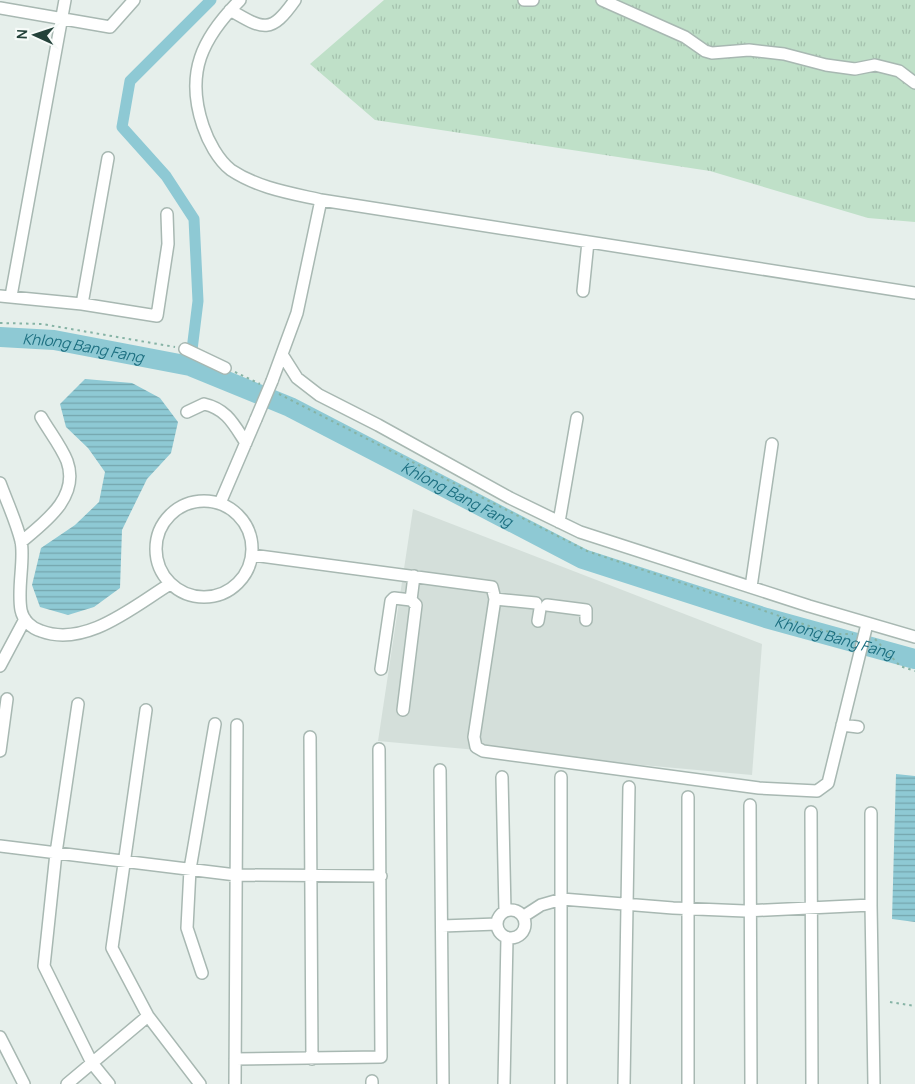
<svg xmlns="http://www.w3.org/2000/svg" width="915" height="1084" font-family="Manrope,sans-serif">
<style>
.built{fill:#d4dfda}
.grass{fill:url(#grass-tufts)}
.water{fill:url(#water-rules)}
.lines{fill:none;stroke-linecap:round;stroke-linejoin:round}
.canal{stroke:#8ec9d4;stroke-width:11}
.river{stroke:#8ec9d4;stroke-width:20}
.minor-casing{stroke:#a8b8b2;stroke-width:14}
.path{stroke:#86b3a5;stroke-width:2;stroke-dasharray:2.5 4;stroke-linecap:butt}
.minor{stroke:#fff;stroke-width:11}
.minor-bridge-casing{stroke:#a8b8b2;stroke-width:14;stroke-linecap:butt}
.minor-bridge{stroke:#fff;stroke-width:11}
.labels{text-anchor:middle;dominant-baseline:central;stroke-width:4;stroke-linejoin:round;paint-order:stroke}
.water-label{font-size:15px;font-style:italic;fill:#1c6f80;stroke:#f7fbf9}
</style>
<defs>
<pattern id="grass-tufts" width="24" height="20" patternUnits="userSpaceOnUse" patternTransform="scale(1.25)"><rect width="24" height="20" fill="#bfe0c8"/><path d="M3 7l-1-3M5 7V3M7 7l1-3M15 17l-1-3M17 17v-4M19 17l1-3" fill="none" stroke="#a4c1ad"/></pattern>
<pattern id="water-rules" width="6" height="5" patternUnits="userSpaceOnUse" patternTransform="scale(1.25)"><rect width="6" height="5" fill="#8ec9d4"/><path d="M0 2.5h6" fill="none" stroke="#74a5ad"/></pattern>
</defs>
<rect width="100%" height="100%" fill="#e6efeb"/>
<!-- built -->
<path class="built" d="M 413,509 L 762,644 L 752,775 L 378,741 Z"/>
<!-- grass -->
<path class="grass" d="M 384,0 L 915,0 L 915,222 L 868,218 L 710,171 L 375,120 L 310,64 Z"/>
<!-- water -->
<path class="water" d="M 85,379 L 132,383 L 160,398 L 178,422 L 171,453 L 147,479 L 122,530 L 120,588 L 94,607 L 68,615 L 40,607 L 32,585 L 41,548 L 75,525 L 99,502 L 105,472 L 88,448 L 66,427 L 60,404 Z
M 896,774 L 915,776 L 915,922 L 892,919 Z"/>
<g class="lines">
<!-- canal -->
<path class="canal" d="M 190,366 L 198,301 L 194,219 L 166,176 L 122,127 L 130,81 L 211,0"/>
<!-- river -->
<path class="river" id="s1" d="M 0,337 L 54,340 L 190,366 L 290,407 L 583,559 L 766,618 L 915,659"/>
<!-- minor casing -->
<g class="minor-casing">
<path id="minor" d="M 240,0 C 202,38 185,73 203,126 C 208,141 218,160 231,170 C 258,188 290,193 321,200 L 915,293
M 524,0 L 533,0
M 602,0 L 685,37 L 705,51 L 712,53 L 749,50 L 784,54 L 826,65 L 855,69 L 875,65 L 899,71 L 915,83
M 0,8 L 110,27 L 134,0
M 230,10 C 264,30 271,34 295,0
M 583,291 L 588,242
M 0,296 L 82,304 L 157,316 L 168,244 L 167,214
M 11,296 L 65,0
M 82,304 L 108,158
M 185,349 L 225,368
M 283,356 L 297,378 L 319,395 L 378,425 L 510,498 L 580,532 L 809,606 L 915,637
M 272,381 L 297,313 L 321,200
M 187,412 L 204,404 C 227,409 234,425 246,443
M 0,483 C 7,502 16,521 21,541 C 25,559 17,588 21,610 C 23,620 31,628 41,631 C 86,648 134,606 170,584
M156 549a48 48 0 1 1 96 0a48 48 0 1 1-96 0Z
M 220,503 L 256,419
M 559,522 L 577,418
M 21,542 C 45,522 80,497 67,461 C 61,446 49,431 41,417
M 252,555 L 492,587 L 495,599 L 474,737 L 476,747 L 483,751 L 759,788 L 817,791 L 828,783 L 867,624
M 751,587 L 772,444
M 495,599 L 536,603
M 547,605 L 586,610 L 586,620
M 538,621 L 540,609
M 0,666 L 25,619
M 381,669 L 391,601 L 394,598 L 411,600
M 78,704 L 56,853 L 44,966 L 92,1063 L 109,1084
M 146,710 L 112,948 L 148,1016 L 200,1084
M 403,710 L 416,605 L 411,600 L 414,576
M 842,725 L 858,727
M 310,737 L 312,1059
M 0,751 L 7,699
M 440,770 L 443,1084
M 502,777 L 505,911
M 688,797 L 688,1084
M 750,805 L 751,1084
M 811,812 L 812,1084
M 0,846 L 236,875 L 381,876
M 871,905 L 871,813
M497 924a14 14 0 1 1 28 0a14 14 0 1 1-28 0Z
M 524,916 L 541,905 L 562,899 L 673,908 L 745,911 L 871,905 L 874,1084
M 442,926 L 497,924
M 202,973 L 187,928 L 190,869 L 215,724
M 0,1037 L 24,1084
M 235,1059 L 381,1057 L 379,749
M 372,1081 L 372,1084
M 67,1084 L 148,1016
M 235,1084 L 237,725
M 504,1084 L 507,938
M 561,1084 L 561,777
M 624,1084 L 629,787"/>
</g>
<!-- path -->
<path class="path" d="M 0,323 L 42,324 L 175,347
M 235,372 L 260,384
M 279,394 L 587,551 L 815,628 L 837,634 L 853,634
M 875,639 L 900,666 L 915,671
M 890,1002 L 915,1006"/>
<!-- minor -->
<use href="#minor" class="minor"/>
<!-- minor-bridge casing -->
<g class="minor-bridge-casing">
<path id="minor-bridge" d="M 256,419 L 272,381"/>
</g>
<!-- minor-bridge -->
<use href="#minor-bridge" class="minor-bridge"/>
</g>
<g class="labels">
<!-- water labels -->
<g class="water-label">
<text stroke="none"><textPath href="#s1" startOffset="84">Khlong Bang Fang</textPath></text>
<text stroke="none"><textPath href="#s1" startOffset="489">Khlong Bang Fang</textPath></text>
<text stroke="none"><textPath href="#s1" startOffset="894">Khlong Bang Fang</textPath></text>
</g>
</g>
<!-- north arrow -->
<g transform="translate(35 35) rotate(273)" stroke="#f7fbf9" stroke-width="4" paint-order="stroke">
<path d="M0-4L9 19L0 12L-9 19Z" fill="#24423a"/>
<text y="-8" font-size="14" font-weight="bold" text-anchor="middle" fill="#24423a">N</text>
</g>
</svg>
